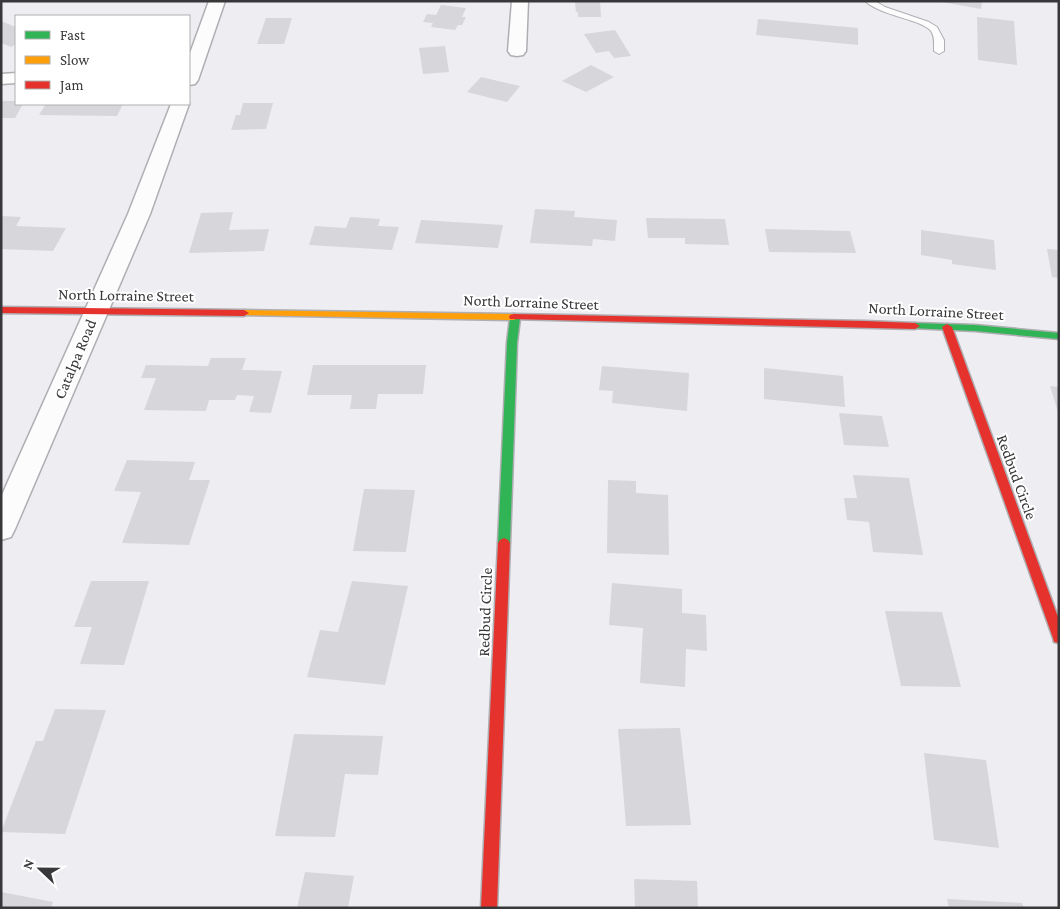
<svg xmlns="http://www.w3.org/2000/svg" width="1060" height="909" font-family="'Crimson Pro',serif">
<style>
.building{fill:#d7d6da}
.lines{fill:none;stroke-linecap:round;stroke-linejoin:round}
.lane-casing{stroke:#afaeb2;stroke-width:2}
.street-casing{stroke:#afaeb2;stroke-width:3}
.fast-casing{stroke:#afaeb2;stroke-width:3}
.slow-casing{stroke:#afaeb2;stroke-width:3}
.jam-casing{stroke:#afaeb2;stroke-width:3}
.lane{fill:#fcfcfd;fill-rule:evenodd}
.street{fill:#fcfcfd;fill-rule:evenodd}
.fast{fill:#30b455;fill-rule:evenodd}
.slow{fill:#ff9f0a;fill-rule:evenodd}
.jam{fill:#e5322d;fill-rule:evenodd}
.labels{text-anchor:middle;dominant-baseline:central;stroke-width:4;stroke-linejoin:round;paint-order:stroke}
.street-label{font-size:16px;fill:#38383a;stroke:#fff}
</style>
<rect width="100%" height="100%" fill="#eeedf2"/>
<!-- building -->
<path class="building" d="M 600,1 L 601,17 L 578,17 L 578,12 L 576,12 L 575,2 Z
M 936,1 L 982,1 L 981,9 Z
M 441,5 L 466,8 L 462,17 L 466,17 L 462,25 L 458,25 L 455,30 L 431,27 L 433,23 L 423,22 L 427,14 L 436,15 Z
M 977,17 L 1014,21 L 1017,65 L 978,60 Z
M 266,18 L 292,18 L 284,44 L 257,44 Z
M 758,19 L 858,28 L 858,45 L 756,35 Z
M 1,21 L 16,27 L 16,44 L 11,47 L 1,43 Z
M 615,30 L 631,56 L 614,58 L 609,51 L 596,53 L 584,34 Z
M 445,46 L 449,72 L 423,74 L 419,48 Z
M 591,65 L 614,77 L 586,92 L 562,81 Z
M 481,77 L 520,86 L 507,102 L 467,92 Z
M 1,101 L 16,101 L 16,104 L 23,104 L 15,118 L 1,118 Z
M 243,103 L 273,103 L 266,129 L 231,130 L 236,115 L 240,115 Z
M 46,104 L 123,104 L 117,116 L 39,115 Z
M 535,209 L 575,211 L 574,217 L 617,220 L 615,241 L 593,239 L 592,246 L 530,243 Z
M 233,212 L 229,230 L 269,229 L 264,251 L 189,253 L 201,213 Z
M 1,216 L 21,217 L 16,226 L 66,228 L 53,251 L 1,249 Z
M 350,217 L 380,219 L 378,226 L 399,227 L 392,250 L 309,245 L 315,226 L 346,228 Z
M 646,218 L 725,219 L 729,245 L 685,244 L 685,238 L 648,238 Z
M 421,220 L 503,225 L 498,248 L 415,243 Z
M 765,229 L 850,231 L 856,253 L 769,252 Z
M 921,230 L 994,240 L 996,270 L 952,264 L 952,260 L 921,255 Z
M 1047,249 L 1059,250 L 1059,278 L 1052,277 Z
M 211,358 L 246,358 L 242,370 L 282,371 L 271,413 L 249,412 L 254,396 L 237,395 L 235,400 L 209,400 L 206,411 L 144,410 L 156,378 L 141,378 L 146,365 L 208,366 Z
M 313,365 L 426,365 L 423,394 L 378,394 L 376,409 L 350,409 L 352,395 L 307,395 Z
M 602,366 L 689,373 L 687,411 L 612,403 L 613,391 L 599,390 Z
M 764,368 L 843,376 L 845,407 L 764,399 Z
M 1050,386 L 1059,387 L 1059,412 L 1058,412 Z
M 839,413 L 882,416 L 889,447 L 844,445 Z
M 127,460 L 195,462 L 189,480 L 210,480 L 189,545 L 122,543 L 141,492 L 114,491 Z
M 853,475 L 909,478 L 923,555 L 873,552 L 869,522 L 847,520 L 844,498 L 857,498 Z
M 608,480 L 636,481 L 636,493 L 668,495 L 669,555 L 607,553 Z
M 364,489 L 415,490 L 406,552 L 353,551 Z
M 91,581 L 149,581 L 124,665 L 80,664 L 92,627 L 74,627 Z
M 352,581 L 408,586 L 385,685 L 307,677 L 320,630 L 338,632 Z
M 612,583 L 682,589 L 682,613 L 706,615 L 707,651 L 686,649 L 685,687 L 640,683 L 643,628 L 609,625 Z
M 885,611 L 942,612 L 961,687 L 901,686 Z
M 55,709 L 106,710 L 65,834 L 1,832 L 36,741 L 43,741 Z
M 680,728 L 691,825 L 626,826 L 618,729 Z
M 294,734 L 383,736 L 378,775 L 345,774 L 335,837 L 275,836 Z
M 924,753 L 986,760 L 999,848 L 934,840 Z
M 305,872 L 354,876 L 348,908 L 297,908 Z
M 634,879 L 697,881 L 698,908 L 635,908 Z
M 1,892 L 53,902 L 51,908 L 1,908 Z
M 947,899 L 1022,903 L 1024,908 L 949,908 Z"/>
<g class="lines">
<!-- lane casing -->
<g class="lane-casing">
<path id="lane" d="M 865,1 L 875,1 L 885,7 L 929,22 L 937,27 L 944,40 L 944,51 L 939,54 L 934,51 C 934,44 935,37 931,31 C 921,19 881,16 865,1 Z"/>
</g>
<!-- street casing -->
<g class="street-casing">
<path id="street" d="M 209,1 L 225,1 L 198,80 L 195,84 L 189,85 L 189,56 Z
M 512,1 L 528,1 L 526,51 L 523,55 L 517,56 L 511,55 L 508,51 Z
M 16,73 L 16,83 L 1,84 L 1,74 Z
M 189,103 L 189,104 L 150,214 L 15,529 L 11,537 L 1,540 L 1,497 L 128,214 L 171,104 Z"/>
</g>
<!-- fast casing -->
<g class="fast-casing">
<path id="fast" d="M 515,315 L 520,318 L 517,343 L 510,543 L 508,546 L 504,548 L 500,546 L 498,543 L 507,343 L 510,318 Z
M 915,323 L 975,325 L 1059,333 L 1059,339 L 975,331 L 911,328 L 910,326 L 911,324 Z"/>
</g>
<!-- slow casing -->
<g class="slow-casing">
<path id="slow" d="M 244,310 L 514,314 L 519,317 L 514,320 L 240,315 L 239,313 Z"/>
</g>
<!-- jam casing -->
<g class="jam-casing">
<path id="jam" d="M 1,307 L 244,310 L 249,313 L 244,316 L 1,313 Z
M 514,314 L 865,321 L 915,323 L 920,326 L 915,329 L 510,319 L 509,317 L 510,315 Z
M 947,324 L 952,327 L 1059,620 L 1059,643 L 1054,642 L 1053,638 L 942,327 Z
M 504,538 L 508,540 L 510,543 L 497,908 L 481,908 L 498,543 L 500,540 Z"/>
</g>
<!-- lane -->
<use href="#lane" class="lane"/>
<!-- street -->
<use href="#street" class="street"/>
<!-- fast -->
<use href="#fast" class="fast"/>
<!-- slow -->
<use href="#slow" class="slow"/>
<!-- jam -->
<use href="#jam" class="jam"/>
</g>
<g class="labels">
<!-- street labels -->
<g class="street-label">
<text transform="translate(126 295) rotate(1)">North Lorraine Street</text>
<text transform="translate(531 302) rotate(2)">North Lorraine Street</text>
<text transform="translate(936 311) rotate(3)">North Lorraine Street</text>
<text transform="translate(75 359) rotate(-67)">Catalpa Road</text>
<text transform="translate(1017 477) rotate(70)">Redbud Circle</text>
<text transform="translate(485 612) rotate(-88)">Redbud Circle</text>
</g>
</g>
<!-- border -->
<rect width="1060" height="909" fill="none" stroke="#38383a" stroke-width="5"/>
<!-- legend -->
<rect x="15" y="15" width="175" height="90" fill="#ffffff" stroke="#afafb0"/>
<rect x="25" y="31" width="25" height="8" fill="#30b455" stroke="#afafb0"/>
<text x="60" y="40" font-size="15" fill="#38383a">Fast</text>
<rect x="25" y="56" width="25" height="8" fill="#ff9f0a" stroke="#afafb0"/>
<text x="60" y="65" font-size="15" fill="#38383a">Slow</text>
<rect x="25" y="81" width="25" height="8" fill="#e5322d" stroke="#afafb0"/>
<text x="60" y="90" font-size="15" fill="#38383a">Jam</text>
<!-- north arrow -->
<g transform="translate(40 869) rotate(292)" stroke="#ffffff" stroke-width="4" paint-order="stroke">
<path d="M0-4L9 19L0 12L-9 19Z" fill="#38383a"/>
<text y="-8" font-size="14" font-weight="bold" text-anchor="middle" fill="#38383a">N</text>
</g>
</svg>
